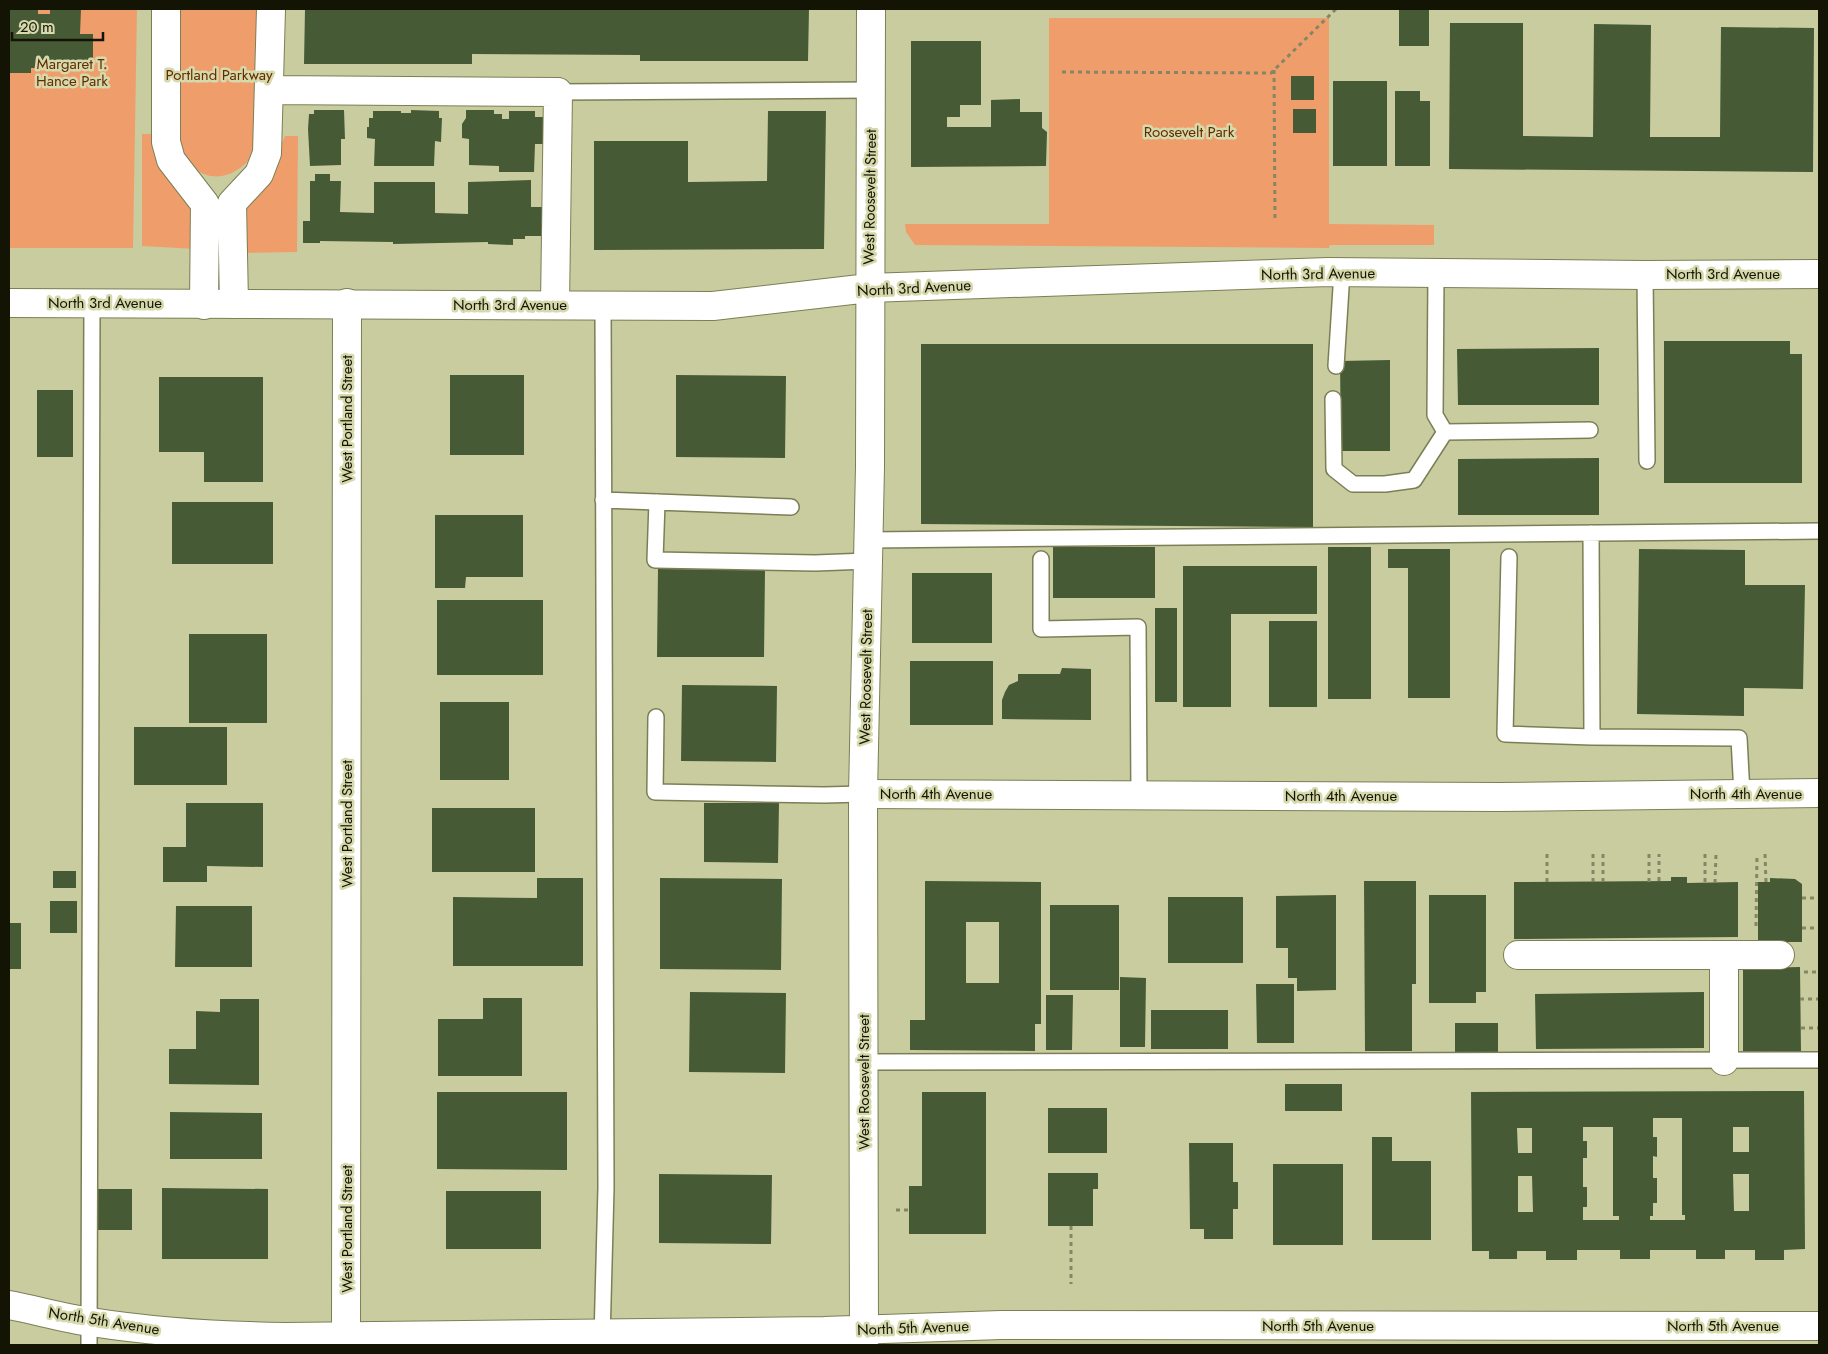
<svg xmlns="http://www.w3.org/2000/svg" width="1828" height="1354" font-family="Jost,sans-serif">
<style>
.green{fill:#f09d6c}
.building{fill:#475a36;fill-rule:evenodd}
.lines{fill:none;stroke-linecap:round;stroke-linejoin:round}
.lane-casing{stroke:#7c7f55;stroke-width:18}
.street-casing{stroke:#7c7f55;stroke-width:30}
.secondary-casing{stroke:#7c7f55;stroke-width:30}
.path{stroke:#848664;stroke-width:3;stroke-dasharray:4 4;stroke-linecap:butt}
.lane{stroke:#fff;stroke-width:15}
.street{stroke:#fff;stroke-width:28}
.secondary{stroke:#fff;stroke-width:28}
.labels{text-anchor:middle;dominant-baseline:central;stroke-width:5;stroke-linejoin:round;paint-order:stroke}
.park-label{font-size:15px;fill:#632b00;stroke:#d6d9ab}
.street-label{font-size:15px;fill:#141405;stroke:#d6d9ab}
</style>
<rect width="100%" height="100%" fill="#c9cc9f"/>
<!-- green -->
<path class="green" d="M 9,9 L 137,9 L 133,248 L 9,248 Z
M 178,9 L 259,9 L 260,145 C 247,169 218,189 193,167 C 190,164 184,161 182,157 C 179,153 179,146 177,142 Z
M 1049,18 L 1329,18 L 1329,224 L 1434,225 L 1434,245 L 1330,245 L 1329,248 L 915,245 L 906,232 L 905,224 L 1049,224 Z
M 142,134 L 151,134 C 151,166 172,173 186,196 C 196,212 194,232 196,249 L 142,246 Z
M 285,136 L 298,136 L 297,252 L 240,253 L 243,203 L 275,159 Z"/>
<!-- building -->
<path class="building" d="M 10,9 L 38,9 L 38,14 L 50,14 L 50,9 L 81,9 L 80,34 L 93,34 L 93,68 L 31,68 L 31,73 L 10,73 Z
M 305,9 L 809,9 L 808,61 L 640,61 L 640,55 L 472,54 L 472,64 L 304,64 Z
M 1399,9 L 1429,9 L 1429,46 L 1399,46 Z
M 1450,23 L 1523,23 L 1523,136 L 1593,137 L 1594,24 L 1651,25 L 1650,137 L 1720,137 L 1721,27 L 1814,28 L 1813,172 L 1449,169 Z
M 911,41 L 981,41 L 981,105 L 960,105 L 960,117 L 947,117 L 947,127 L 991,127 L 991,100 L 1020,99 L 1020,112 L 1042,112 L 1042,128 L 1047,132 L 1046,166 L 911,167 Z
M 1291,76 L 1314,76 L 1314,100 L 1291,100 Z
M 1333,81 L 1387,81 L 1387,166 L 1333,166 Z
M 1395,91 L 1420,91 L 1420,101 L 1430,101 L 1430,166 L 1395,166 Z
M 1293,109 L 1316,109 L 1316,133 L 1293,133 Z
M 314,110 L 344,110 L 345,139 L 341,139 L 341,165 L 310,166 L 308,129 L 309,114 L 314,114 Z
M 411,110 L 439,111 L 439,118 L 442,118 L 441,142 L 435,141 L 434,166 L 374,166 L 375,139 L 367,138 L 367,127 L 369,127 L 369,118 L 373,118 L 373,111 L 401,111 L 401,113 L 411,113 Z
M 466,110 L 494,110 L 494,114 L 502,114 L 502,119 L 509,119 L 509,111 L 535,111 L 535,117 L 543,117 L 543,144 L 535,144 L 534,172 L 499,172 L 499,166 L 469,165 L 469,139 L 462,138 L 462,124 L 466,118 Z
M 768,111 L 826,111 L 824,249 L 594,250 L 594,141 L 688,141 L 688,182 L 767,181 Z
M 315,174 L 330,174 L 330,181 L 341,181 L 340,212 L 374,213 L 374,182 L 435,182 L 435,213 L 468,214 L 468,182 L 531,180 L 531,207 L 543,207 L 543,236 L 525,236 L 525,239 L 513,239 L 513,245 L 488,244 L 488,242 L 393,244 L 393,242 L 320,241 L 320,243 L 303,243 L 303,221 L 310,221 L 310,181 L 315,181 Z
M 1664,341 L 1790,341 L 1790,354 L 1802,354 L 1802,483 L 1664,483 Z
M 921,344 L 1313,344 L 1313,527 L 921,524 Z
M 1599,348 L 1599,405 L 1458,405 L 1457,349 Z
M 1390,360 L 1390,451 L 1341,451 L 1340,361 Z
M 450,375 L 524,375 L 524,455 L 450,455 Z
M 676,375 L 786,376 L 785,458 L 676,457 Z
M 159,377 L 263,377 L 263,482 L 204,482 L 204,452 L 159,452 Z
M 37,390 L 73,390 L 73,457 L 37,457 Z
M 1599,458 L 1599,515 L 1458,515 L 1458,459 Z
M 172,502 L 273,502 L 273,564 L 172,564 Z
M 435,515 L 523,515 L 523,577 L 466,577 L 465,588 L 435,588 Z
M 1053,547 L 1155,547 L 1155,598 L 1053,598 Z
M 1328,547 L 1371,547 L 1371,699 L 1328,699 Z
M 1388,549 L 1450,549 L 1450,698 L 1408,698 L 1408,568 L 1388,568 Z
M 1639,549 L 1745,550 L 1745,585 L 1805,585 L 1803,689 L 1744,688 L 1744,716 L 1637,714 Z
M 1183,566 L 1317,566 L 1317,614 L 1231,614 L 1231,707 L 1183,707 Z
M 658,569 L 765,570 L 764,657 L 657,657 Z
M 912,573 L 992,573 L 992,643 L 912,643 Z
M 437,600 L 543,600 L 543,675 L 437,675 Z
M 1155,608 L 1177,608 L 1177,702 L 1155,702 Z
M 1269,621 L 1317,621 L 1317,707 L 1269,707 Z
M 189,634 L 267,634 L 267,723 L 189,723 Z
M 910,661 L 993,661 L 993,725 L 910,725 Z
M 1062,668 L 1091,669 L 1091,720 L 1002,719 L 1002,700 L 1005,692 L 1009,685 L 1018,681 L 1018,674 L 1060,674 Z
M 682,685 L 777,686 L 776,762 L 681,761 Z
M 440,702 L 509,702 L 509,780 L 440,780 Z
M 134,727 L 227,727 L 227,785 L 134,785 Z
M 186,803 L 263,803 L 263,867 L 207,866 L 207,882 L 163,882 L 163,847 L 186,847 Z
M 704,803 L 779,803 L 778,863 L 704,862 Z
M 432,808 L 535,808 L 535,872 L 432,872 Z
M 53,871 L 76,871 L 76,888 L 53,888 Z
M 1671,877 L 1687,877 L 1687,883 L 1738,882 L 1738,937 L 1514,939 L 1514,882 L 1671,881 Z
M 537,878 L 583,878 L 583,966 L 453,966 L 453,897 L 537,898 Z
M 660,878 L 782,879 L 781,970 L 660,969 Z
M 1770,878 L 1795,879 L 1802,884 L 1802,942 L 1758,942 L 1758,882 L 1770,882 Z
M 925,881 L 1041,882 L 1041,1024 L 1035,1024 L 1035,1051 L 910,1050 L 910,1020 L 925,1020 ZM 966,922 L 999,922 L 999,983 L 966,983 Z
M 1364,881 L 1416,881 L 1416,984 L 1412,984 L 1412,1051 L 1365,1051 Z
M 1336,895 L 1336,990 L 1297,991 L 1297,978 L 1288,978 L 1288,948 L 1276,948 L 1276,896 Z
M 1429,895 L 1486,895 L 1486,992 L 1476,992 L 1476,1003 L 1429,1003 Z
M 1168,897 L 1243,897 L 1243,963 L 1168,963 Z
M 50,901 L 77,901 L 77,933 L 50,933 Z
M 1050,905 L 1119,905 L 1119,990 L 1050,990 Z
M 176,906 L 252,906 L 252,967 L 175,967 Z
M 9,923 L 21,923 L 21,969 L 9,969 Z
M 1800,967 L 1801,1051 L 1743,1051 L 1743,968 Z
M 1120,977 L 1146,978 L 1145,1047 L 1120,1047 Z
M 1256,984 L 1294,984 L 1294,1043 L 1257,1043 Z
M 690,992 L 786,993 L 785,1073 L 689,1072 Z
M 1704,992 L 1704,1048 L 1536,1049 L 1535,994 Z
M 1046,995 L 1073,995 L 1072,1050 L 1046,1050 Z
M 483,998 L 522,998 L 522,1076 L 438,1076 L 438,1019 L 483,1019 Z
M 220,999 L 259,999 L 259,1085 L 169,1084 L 169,1049 L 196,1049 L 196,1011 L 220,1012 Z
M 1151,1010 L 1228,1010 L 1228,1049 L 1151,1049 Z
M 1455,1023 L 1498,1023 L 1498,1055 L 1455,1055 Z
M 1285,1084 L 1342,1084 L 1342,1111 L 1285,1111 Z
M 1804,1091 L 1805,1249 L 1784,1250 L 1784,1260 L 1755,1260 L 1755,1250 L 1725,1250 L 1725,1259 L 1696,1259 L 1696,1250 L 1650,1250 L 1650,1259 L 1620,1259 L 1620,1250 L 1577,1250 L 1577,1260 L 1546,1260 L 1546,1251 L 1517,1251 L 1517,1259 L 1489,1259 L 1489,1251 L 1472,1251 L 1471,1092 ZM 1653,1118 L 1682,1118 L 1682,1215 L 1685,1215 L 1685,1220 L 1650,1220 L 1650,1216 L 1653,1216 L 1653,1203 L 1657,1203 L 1657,1178 L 1653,1178 L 1653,1156 L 1657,1157 L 1657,1137 L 1653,1137 ZM 1583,1127 L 1613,1127 L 1613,1216 L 1619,1216 L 1619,1220 L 1583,1220 L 1583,1207 L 1587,1207 L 1587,1187 L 1583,1187 L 1583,1158 L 1587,1158 L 1587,1141 L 1583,1141 ZM 1733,1127 L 1749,1127 L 1749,1152 L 1733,1152 ZM 1517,1128 L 1532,1128 L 1532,1153 L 1518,1153 ZM 1733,1174 L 1749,1174 L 1749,1211 L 1734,1211 ZM 1518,1176 L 1532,1176 L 1533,1212 L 1518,1212 Z
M 437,1092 L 567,1092 L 567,1170 L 437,1169 Z
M 922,1092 L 986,1092 L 986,1234 L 909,1234 L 909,1186 L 922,1186 Z
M 1048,1108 L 1107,1108 L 1107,1153 L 1048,1153 Z
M 170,1112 L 262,1113 L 262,1159 L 170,1159 Z
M 1372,1137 L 1392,1137 L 1392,1161 L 1431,1161 L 1431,1240 L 1372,1240 Z
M 1189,1143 L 1233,1143 L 1233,1182 L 1238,1182 L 1238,1209 L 1233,1209 L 1233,1239 L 1204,1239 L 1204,1229 L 1190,1229 Z
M 1273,1164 L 1343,1164 L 1343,1245 L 1273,1245 Z
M 1048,1173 L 1098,1173 L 1098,1189 L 1093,1189 L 1093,1226 L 1048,1226 Z
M 659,1174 L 772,1175 L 771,1244 L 659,1243 Z
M 162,1188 L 268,1189 L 268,1259 L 162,1259 Z
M 97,1189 L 132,1189 L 132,1230 L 96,1230 Z
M 446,1191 L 541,1191 L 541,1249 L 446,1249 Z"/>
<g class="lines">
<!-- lane casing -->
<g class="lane-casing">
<path id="lane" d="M 558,92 L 872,90
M 1436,272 L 1435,415 L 1445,432 L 1590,430
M 1645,275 L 1647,461
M 1336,366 L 1342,272
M 1333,399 L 1334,469 L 1353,484 L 1385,484 L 1414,480 L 1445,432
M 603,500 L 791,507
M 657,502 L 655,560 L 815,563 L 868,561
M 1591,533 L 1592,737 L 1739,738 L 1742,794
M 869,540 L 1819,531
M 1509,557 L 1505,734 L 1592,737
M 1041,559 L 1041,629 L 1138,627 L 1139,795
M 656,717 L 655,792 L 824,795 L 863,794
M 864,1062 L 1819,1060
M 602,1339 L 606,1188 L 603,306
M 89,1345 L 92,303"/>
</g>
<!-- street casing -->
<g class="street-casing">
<path id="street" d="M 166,9 L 166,142 L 171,160 L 205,204 L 204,305
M 269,90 L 558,92 L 555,305
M 234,304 L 232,203 L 259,174 L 267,153 L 271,9
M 863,794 L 1499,797 L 1819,793
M 1518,955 L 1780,955
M 1724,955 L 1724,1061
M 346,1345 L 347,303"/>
</g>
<!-- secondary casing -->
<g class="secondary-casing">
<path id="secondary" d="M 9,303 L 713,306 L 869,288 L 1328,272 L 1645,275 L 1819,274
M 9,1305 C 36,1310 63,1318 91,1322 C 155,1332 220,1336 285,1337 L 824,1331 L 1001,1325 L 1819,1326
M 864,1345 L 863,794 L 870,467 L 871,9"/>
</g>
<!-- path -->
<path class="path" d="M 1274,70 L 1275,221
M 1062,72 L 1271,73 L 1336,9
M 1547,854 L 1547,882
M 1593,854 L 1593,882
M 1603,854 L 1603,882
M 1649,854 L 1649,882
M 1705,854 L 1705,883
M 1765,854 L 1766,882
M 1659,881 L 1659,854
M 1715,883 L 1716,854
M 1802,898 L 1818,898
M 1756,926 L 1757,854
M 1802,928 L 1818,928
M 1804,972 L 1818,972
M 1800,999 L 1818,999
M 1801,1028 L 1818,1028
M 896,1210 L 909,1210
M 1071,1226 L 1071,1284"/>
<!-- lane -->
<use href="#lane" class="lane"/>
<!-- street -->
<use href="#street" class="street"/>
<!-- secondary -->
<use href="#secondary" class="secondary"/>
</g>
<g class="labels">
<!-- park labels -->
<g class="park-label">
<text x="72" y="64">Margaret T.<tspan x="72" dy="17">Hance Park</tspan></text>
<text x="219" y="75">Portland Parkway</text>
<text x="1189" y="132">Roosevelt Park</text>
</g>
<!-- street labels -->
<g class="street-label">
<text transform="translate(870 197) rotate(-89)">West Roosevelt Street</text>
<text transform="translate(1318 274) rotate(-1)">North 3rd Avenue</text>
<text x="1723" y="274">North 3rd Avenue</text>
<text transform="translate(914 288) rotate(-3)">North 3rd Avenue</text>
<text x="105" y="303">North 3rd Avenue</text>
<text x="510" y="305">North 3rd Avenue</text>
<text transform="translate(347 419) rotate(-90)">West Portland Street</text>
<text transform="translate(866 677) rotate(-89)">West Roosevelt Street</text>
<text x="936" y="794">North 4th Avenue</text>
<text x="1746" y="794">North 4th Avenue</text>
<text x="1341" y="796">North 4th Avenue</text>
<text transform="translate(347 824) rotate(-90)">West Portland Street</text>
<text transform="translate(864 1082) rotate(-90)">West Roosevelt Street</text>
<text transform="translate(347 1229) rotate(-90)">West Portland Street</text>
<text transform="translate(104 1321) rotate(9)">North 5th Avenue</text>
<text x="1318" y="1326">North 5th Avenue</text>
<text x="1723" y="1326">North 5th Avenue</text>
<text transform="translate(913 1328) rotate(-2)">North 5th Avenue</text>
</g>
</g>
<!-- border -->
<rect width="1828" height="1354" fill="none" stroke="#141405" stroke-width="20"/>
<!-- scale -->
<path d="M12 32v8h91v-8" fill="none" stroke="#141405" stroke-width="2.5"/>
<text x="20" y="32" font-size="15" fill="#141405" stroke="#d6d9ab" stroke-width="4" paint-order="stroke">20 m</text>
</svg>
